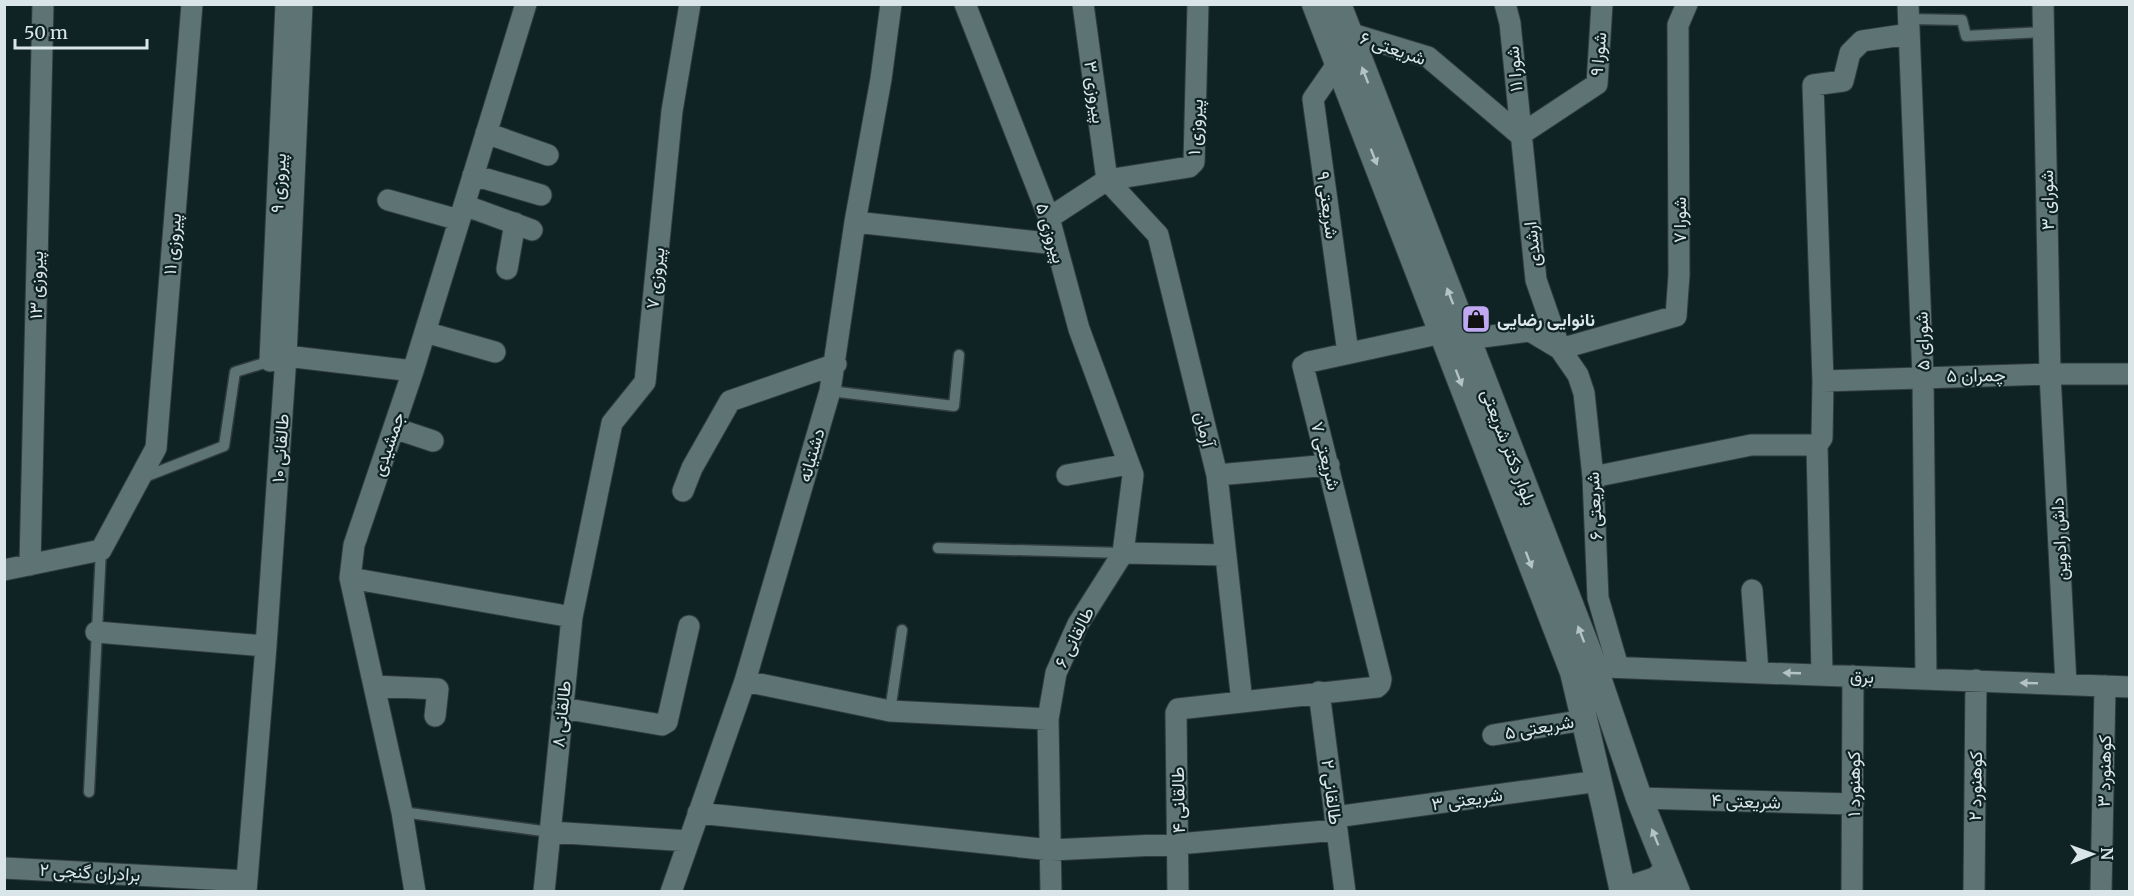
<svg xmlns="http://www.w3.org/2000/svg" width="2134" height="896" font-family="Merriweather,Vazirmatn,serif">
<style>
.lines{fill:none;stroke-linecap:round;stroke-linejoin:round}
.service-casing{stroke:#303c3d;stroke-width:13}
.minor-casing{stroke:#303c3d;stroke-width:23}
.tertiary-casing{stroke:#303c3d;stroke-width:28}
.service{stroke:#5d7374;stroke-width:10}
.minor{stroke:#5d7374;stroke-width:21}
.tertiary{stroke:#5d7374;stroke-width:26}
.oneway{fill:#b4c3c4}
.labels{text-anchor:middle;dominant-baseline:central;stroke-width:4.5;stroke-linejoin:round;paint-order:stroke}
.street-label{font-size:18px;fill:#d9e5e6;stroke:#102324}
.poi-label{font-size:18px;font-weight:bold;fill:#d9e5e6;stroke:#102324;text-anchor:start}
</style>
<rect width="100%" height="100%" fill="#102324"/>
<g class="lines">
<!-- service casing -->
<g class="service-casing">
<path id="service" d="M 1909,19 L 1962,20 L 1966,36 L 2044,32
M 830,391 L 954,406 L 959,355
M 142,478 L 224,446 L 235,372 L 274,360
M 938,548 L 1123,553
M 890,711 L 902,630
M 89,792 L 101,550
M 402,812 L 550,832"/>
</g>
<!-- minor casing -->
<g class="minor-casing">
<path id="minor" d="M 965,4 L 1049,218 L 1079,329 L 1133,475 L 1123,553 L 1078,624 L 1056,673 L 1048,719 L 1051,892
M 1083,4 L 1107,180 L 1158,235 L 1217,475 L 1242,702
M 1505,4 L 1510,23 L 1536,280 L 1560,349 L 1578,375 L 1584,393 L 1593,477 L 1598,598 L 1618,667
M 1908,4 L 1923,377 L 1926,679
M 2043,4 L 2050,374 L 2066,684
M 1349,33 L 1428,57 L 1520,135
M 1338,63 L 1313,99 L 1348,353
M 486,133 L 548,155
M 1520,135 L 1597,84 L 1602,4
M 473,175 L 541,195
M 388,200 L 459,220
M 464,205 L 532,230
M 1049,218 L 1107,180 L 1189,167 L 1194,162 L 1198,4
M 855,222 L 1056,244
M 507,269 L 515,223
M 425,332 L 495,352
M 1467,339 L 1530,331 L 1560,349
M 1560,349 L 1676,316 L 1679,275 L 1678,25 L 1687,4
M 286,356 L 413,371
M 270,361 L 286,4
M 1823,381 L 2050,374 L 2130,374
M 394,428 L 433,441
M 1067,475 L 1129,464
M 1217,475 L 1329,465
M 1593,477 L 1751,445 L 1817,445
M 683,491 L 692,468 L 730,401 L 836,364
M 1123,553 L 1226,555
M 30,565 L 43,4
M 4,570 L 101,550 L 156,448 L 192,4
M 350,578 L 572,617
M 1752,590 L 1758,672
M 96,632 L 266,646
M 1605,667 L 2130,687
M 1822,674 L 1817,445 L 1822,438 L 1823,381 L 1813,85 L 1843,81 L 1850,53 L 1862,41 L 1909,34
M 745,681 L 890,711 L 1048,719
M 374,686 L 438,689 L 435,716
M 1319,692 L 1345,892
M 562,708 L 662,725 L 667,722 L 689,626
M 1493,735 L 1584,720
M 1639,798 L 1853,804
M 698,813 L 1051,850 L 1178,844 L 1337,830
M 1335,817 L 1599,781
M 550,832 L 689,841
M 4,868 L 247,881
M 246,892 L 266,646 L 286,356 L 302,4
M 415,892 L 402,812 L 350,578 L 354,545 L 413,371 L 526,4
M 544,892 L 572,617 L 612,423 L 645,382 L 672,111 L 690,4
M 671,892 L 745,681 L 830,391 L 855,222 L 881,79 L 891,4
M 1178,892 L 1176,713 L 1178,709 L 1377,687 L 1380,684 L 1381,679 L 1303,366 L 1309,362 L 1442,333
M 1852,892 L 1853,676
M 1974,892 L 1976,680
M 2101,892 L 2105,686"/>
</g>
<!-- tertiary casing -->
<g class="tertiary-casing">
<path id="tertiary" d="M 1315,4 L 1573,672 L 1605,808 L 1623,892
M 1338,4 L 1594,666 L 1639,798 L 1677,892
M 1622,891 L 1656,880 L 1668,870"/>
</g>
<!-- service -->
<use href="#service" class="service"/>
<!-- minor -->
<use href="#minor" class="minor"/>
<!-- tertiary -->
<use href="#tertiary" class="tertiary"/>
</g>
<!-- one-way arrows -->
<defs><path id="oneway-solid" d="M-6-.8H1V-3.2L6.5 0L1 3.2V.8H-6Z" transform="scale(1.5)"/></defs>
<g class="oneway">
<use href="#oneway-solid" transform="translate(1365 75) rotate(-111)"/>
<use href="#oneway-solid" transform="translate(1374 157) rotate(69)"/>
<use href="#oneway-solid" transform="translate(1450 296) rotate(-111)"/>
<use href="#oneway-solid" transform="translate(1459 378) rotate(69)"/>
<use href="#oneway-solid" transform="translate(1529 560) rotate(69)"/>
<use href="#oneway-solid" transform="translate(1581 634) rotate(-111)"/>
<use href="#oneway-solid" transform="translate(1792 673) rotate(-178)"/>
<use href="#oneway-solid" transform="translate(2029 683) rotate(-178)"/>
<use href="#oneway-solid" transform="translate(1655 837) rotate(-112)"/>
</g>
<!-- icons -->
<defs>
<g id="shop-square" transform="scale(1.5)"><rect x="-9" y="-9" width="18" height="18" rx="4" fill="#c1a8f3" stroke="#102324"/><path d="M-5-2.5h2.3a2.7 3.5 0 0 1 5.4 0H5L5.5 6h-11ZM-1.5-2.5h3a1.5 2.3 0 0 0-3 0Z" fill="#111"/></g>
</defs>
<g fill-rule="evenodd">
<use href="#shop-square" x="1476" y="319"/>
</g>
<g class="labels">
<!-- street labels -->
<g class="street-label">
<text transform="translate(1393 48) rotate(19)">شریعتی ۶</text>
<text transform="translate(1598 54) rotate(-85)">شورا ۹</text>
<text transform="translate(1514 69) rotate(-95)">شورا ۱۱</text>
<text transform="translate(1095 92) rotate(82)">پیروزی ۳</text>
<text transform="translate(1195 127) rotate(-87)">پیروزی ۱</text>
<text transform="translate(278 183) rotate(-87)">پیروزی ۹</text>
<text transform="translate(2047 200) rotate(-91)">شورای ۳</text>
<text transform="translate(1328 205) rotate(82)">شریعتی ۹</text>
<text transform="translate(1679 220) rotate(-90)">شورا ۷</text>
<text transform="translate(1051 233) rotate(73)">پیروزی ۵</text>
<text transform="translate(172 244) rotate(-85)">پیروزی ۱۱</text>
<text transform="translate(1532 244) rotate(-96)">ارشدی</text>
<text transform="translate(655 278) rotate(-84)">پیروزی ۷</text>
<text transform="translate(36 285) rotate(-89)">پیروزی ۱۳</text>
<text transform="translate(1922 341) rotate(-92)">شورای ۵</text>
<text transform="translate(1976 375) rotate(-1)">چمران ۵</text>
<text transform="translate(1205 429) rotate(76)">آرمان</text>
<text transform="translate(388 444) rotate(-71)">جمشیدی</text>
<text transform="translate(1509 447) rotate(69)">بلوار دکتر شریعتی</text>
<text transform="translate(280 448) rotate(-86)">طالقانی ۱۰</text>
<text transform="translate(811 455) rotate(-74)">دشتیانه</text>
<text transform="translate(1326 456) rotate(75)">شریعتی ۷</text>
<text transform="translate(1594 506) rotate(-93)">شریعتی ۶</text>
<text transform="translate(2059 539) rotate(-93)">داش رادوین</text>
<text transform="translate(1074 637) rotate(-63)">طالقانی ۶</text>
<text transform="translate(1862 676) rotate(2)">برق</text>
<text transform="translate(561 714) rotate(-84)">طالقانی ۸</text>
<text transform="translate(1539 727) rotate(-10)">شریعتی ۵</text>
<text transform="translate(2104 771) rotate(-89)">کوهنورد ۳</text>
<text transform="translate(1853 784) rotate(-90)">کوهنورد ۱</text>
<text transform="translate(1975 786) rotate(-89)">کوهنورد ۲</text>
<text transform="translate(1332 792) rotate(83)">طالقانی ۲</text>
<text transform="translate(1467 799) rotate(-8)">شریعتی ۳</text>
<text transform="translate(1178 800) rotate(-91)">طالقانی ۴</text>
<text transform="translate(1746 801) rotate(2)">شریعتی ۴</text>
<text transform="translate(90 872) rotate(3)">برادران گنجی ۲</text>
</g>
<!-- poi labels -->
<g class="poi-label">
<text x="1497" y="319">نانوایی رضایی</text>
</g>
</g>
<!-- border -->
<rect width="2134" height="896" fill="none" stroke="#d9e5e6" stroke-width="12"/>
<!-- north arrow -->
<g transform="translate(2092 854) rotate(89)" stroke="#102324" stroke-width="4.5" paint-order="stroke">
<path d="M0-4.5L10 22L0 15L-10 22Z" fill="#d9e5e6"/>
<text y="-9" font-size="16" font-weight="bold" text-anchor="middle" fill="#d9e5e6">N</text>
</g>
<!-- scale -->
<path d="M15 39v9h132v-9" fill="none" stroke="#d9e5e6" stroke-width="3"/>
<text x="24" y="39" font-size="18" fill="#d9e5e6" stroke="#102324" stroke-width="4.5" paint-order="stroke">50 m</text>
</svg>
